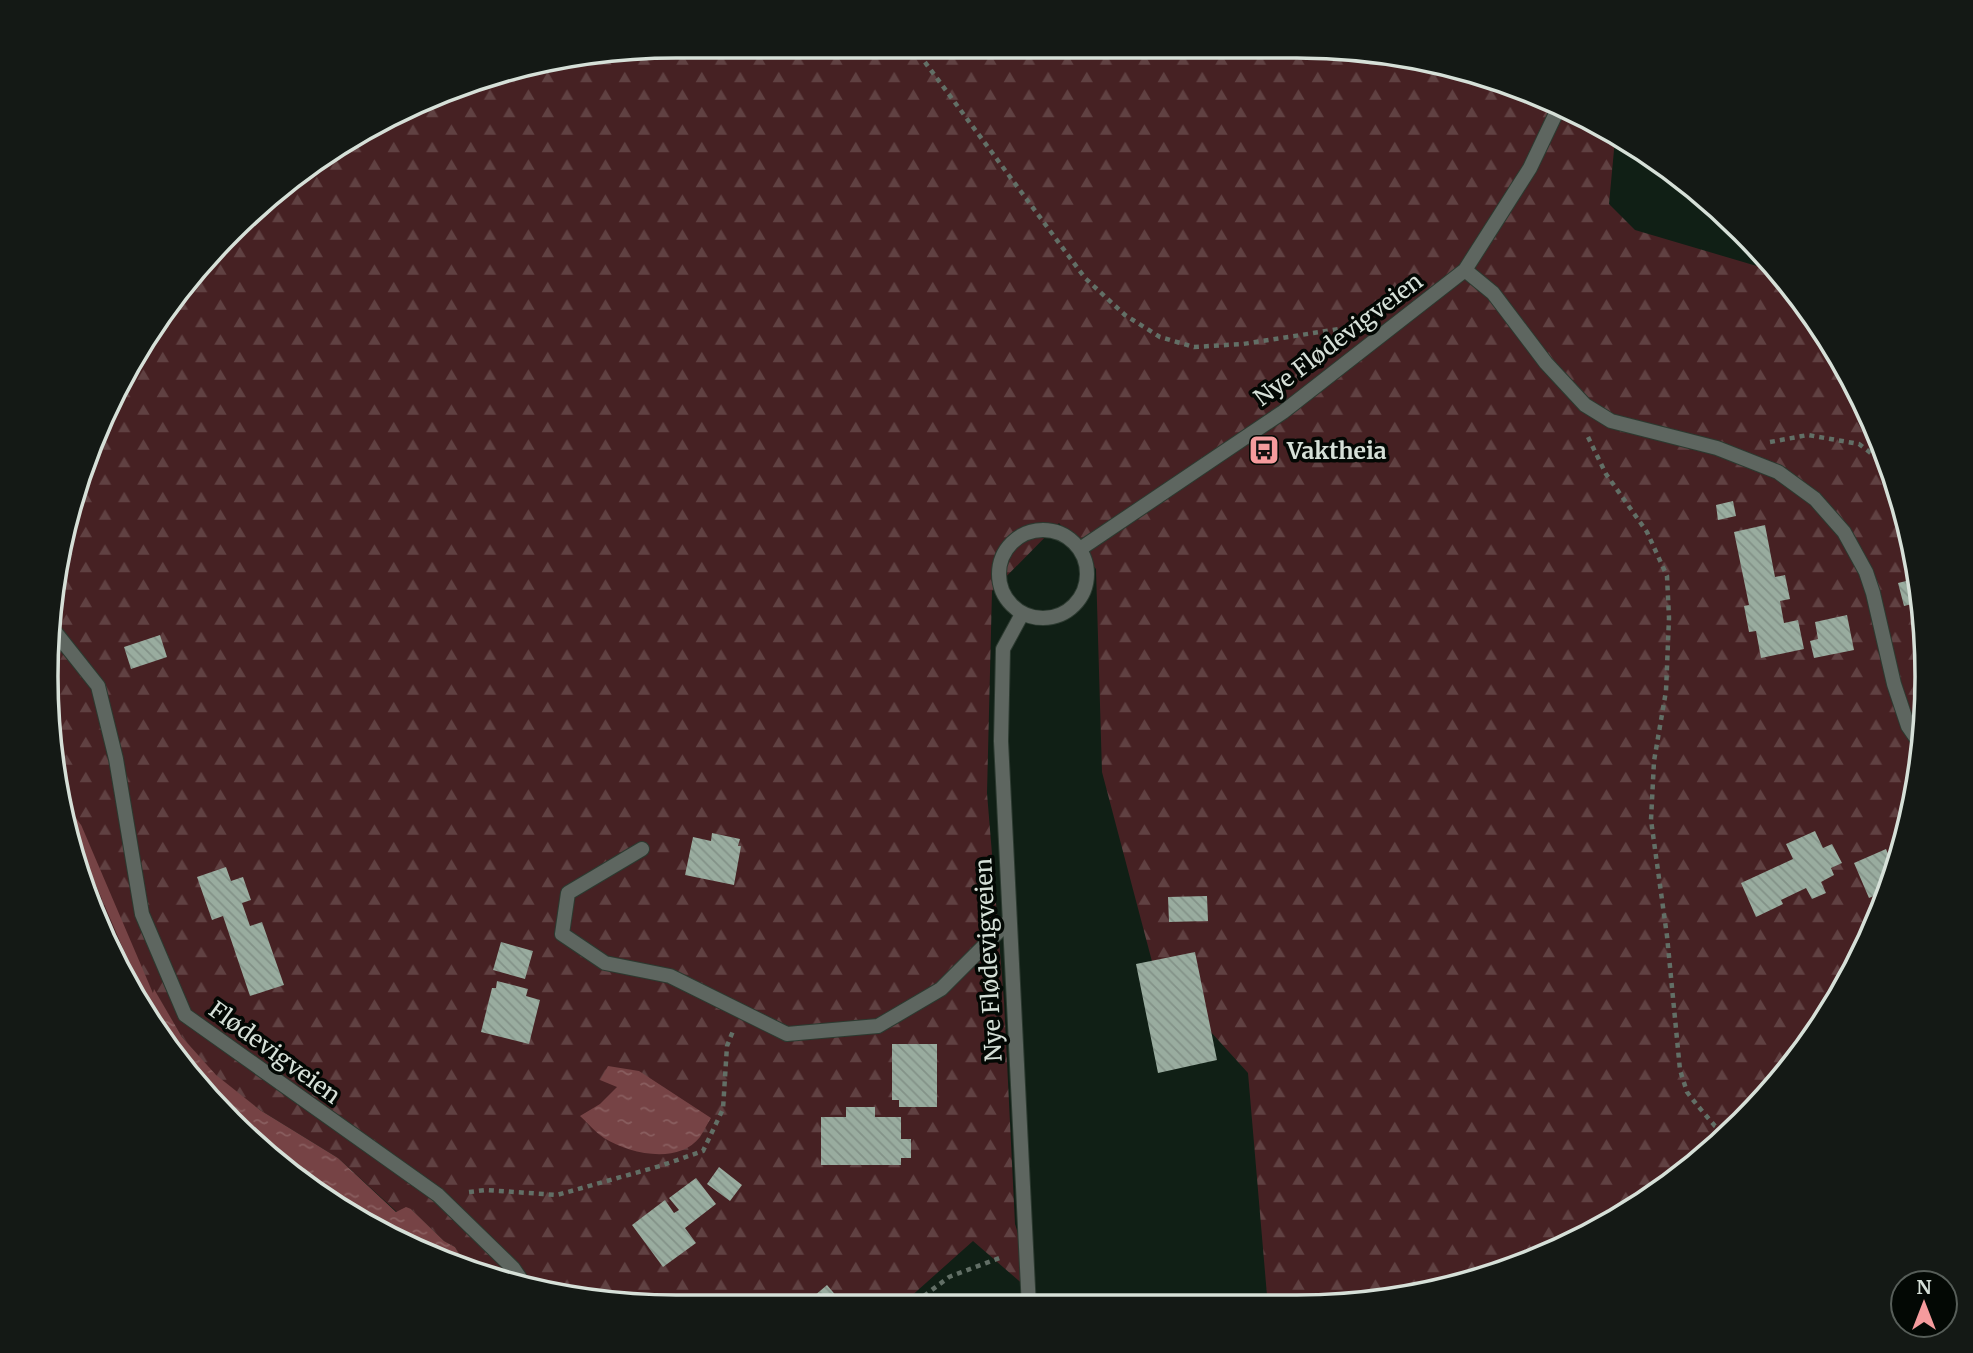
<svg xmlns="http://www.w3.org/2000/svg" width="1973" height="1353" font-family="Merriweather,serif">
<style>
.forest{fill:url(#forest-firs)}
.water{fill:url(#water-ripples)}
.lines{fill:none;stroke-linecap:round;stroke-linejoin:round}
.stream{stroke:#764345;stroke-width:10}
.building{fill:url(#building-back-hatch)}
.lane-casing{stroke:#2c3a30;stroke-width:16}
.street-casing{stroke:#2c3a30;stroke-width:16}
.path{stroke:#626f66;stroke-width:4.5;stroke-dasharray:5 5;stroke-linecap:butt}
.lane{stroke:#5e6660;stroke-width:14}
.street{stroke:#5e6660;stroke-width:14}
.labels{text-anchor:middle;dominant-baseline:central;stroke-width:7;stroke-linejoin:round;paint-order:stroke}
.street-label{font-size:23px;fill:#d6e0d8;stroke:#030804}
.poi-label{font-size:23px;font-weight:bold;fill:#d6e0d8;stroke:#030804;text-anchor:start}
.rim{fill:none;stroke:#d6e0d8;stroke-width:3.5}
</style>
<defs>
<pattern id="forest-firs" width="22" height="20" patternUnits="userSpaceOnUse" patternTransform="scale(1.75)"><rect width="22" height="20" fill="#462123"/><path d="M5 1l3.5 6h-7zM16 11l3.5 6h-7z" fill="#604142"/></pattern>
<pattern id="water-ripples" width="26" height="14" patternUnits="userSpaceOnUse" patternTransform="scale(1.75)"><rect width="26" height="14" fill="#764345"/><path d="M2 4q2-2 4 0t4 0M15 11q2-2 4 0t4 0" fill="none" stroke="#895e5f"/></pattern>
<pattern id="building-back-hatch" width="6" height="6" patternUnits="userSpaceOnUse" patternTransform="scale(1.75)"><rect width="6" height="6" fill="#99ac9f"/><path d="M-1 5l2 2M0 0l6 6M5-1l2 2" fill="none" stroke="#839288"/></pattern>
</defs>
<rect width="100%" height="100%" fill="#101f15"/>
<!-- forest -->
<path class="forest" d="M 677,46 L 1296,46 L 1419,58 L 1576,111 L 1615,139 L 1609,204 L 1635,230 L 1777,272 L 1821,326 L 1880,435 L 1915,554 L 1927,677 L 1915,800 L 1879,918 L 1821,1027 L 1742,1123 L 1576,1242 L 1419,1295 L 1297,1307 L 1268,1307 L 1248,1073 L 1154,969 L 1102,772 L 1096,569 L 1059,523 L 992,591 L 987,793 L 1004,1001 L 1015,1224 L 1020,1240 L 1026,1287 L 973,1241 L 899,1307 C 819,1307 531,1319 480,1266 L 473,1271 L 469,1270 L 455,1247 L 444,1241 L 411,1209 L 397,1212 L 338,1158 L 260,1110 L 216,1076 L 182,1037 L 154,990 L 151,1000 L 162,1028 L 111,956 L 58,799 L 51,595 L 94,435 L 202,261 L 326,152 L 513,67 Z"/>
<!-- water -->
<path class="water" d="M 154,989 L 182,1037 L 216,1075 L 260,1110 L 338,1158 L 396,1212 L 406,1207 L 411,1209 L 444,1241 L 455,1247 L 469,1270 L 435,1259 L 326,1201 L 230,1122 L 162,1028 L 151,1000 Z
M 608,1066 L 639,1071 L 711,1118 C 707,1124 704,1131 700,1137 C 678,1165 630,1154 604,1138 C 595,1132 588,1123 580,1116 L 600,1104 L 617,1087 L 600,1080 Z"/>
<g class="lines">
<!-- stream -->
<path class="stream" d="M 59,803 L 77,828 L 162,1027"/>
</g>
<!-- building -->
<path class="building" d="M 1733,501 L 1736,516 L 1718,520 L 1716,505 Z
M 1765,525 L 1775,577 L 1785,575 L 1790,599 L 1780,601 L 1784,623 L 1798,620 L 1804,649 L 1761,658 L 1756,631 L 1749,632 L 1744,606 L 1749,605 L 1734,532 Z
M 1914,579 L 1920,602 L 1904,606 L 1898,583 Z
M 1847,615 L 1854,650 L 1814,658 L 1810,641 L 1818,639 L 1815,622 Z
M 160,635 L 167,657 L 131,669 L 124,647 Z
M 1815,831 L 1823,848 L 1832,844 L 1842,863 L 1831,868 L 1834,875 L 1821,882 L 1826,893 L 1812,899 L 1806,888 L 1781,900 L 1783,904 L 1756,917 L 1741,883 L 1793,859 L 1786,844 Z
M 712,833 L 740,839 L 738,846 L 741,846 L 734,885 L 685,875 L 693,837 L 711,841 Z
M 1886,849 L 1894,868 L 1888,890 L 1869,898 L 1854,863 Z
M 226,867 L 231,881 L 243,877 L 251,900 L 242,903 L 250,926 L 262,922 L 284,985 L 250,996 L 223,916 L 212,920 L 197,877 Z
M 1207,896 L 1208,921 L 1169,922 L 1168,897 Z
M 501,942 L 533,951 L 525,979 L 493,970 Z
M 1195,952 L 1217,1060 L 1158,1073 L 1136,964 Z
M 497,981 L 528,989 L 526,996 L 540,1000 L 529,1044 L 481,1032 L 492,988 L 496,988 Z
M 892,1044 L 937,1044 L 937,1107 L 899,1107 L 899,1100 L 892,1100 Z
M 846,1107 L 875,1107 L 875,1117 L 901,1117 L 901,1139 L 911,1139 L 911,1158 L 901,1158 L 901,1165 L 821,1165 L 821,1117 L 846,1117 Z
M 719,1167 L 742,1185 L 730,1201 L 707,1184 Z
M 696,1178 L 716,1204 L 685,1228 L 696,1243 L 663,1267 L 632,1225 L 665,1200 L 674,1213 L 679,1210 L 669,1198 Z
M 827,1285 L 838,1298 L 826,1308 L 800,1308 Z"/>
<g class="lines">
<!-- lane casing -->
<g class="lane-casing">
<path id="lane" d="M 642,849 L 568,893 L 562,934 L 605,963 L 670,976 L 787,1034 L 878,1026 L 941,989 L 1008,922"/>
</g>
<!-- street casing -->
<g class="street-casing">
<path id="street" d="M 1465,270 L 1493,293 L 1546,363 L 1585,405 L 1611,421 L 1717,448 L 1778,472 L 1815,499 L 1844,532 L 1866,572 L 1873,593 L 1894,684 L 1908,726 L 1921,745
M999 574a44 44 0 1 1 88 0a44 44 0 1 1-88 0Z
M 1080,549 L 1283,412 L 1465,270 L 1530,168 L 1560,105
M 1022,614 L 1003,649 L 1001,741 L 1029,1308
M 52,628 L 98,686 L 116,759 L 142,914 L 185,1015 L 438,1195 L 513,1268 L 526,1287"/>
</g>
<!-- path -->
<path class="path" d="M 913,46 L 1085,278 L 1125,315 L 1160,337 L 1194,347 L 1243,344 L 1352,327
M 1588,437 L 1606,474 L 1647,532 L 1667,576 L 1669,618 L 1666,691 L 1654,761 L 1651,820 L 1667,936 L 1680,1070 L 1687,1092 L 1697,1105 L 1715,1126 L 1727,1134
M 1770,442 L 1808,435 L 1859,444 L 1889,467
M 469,1192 L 486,1190 L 557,1195 L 660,1166 L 703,1151 L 723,1109 L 727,1046 L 733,1031
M 908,1308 L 949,1277 L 1002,1257"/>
<!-- lane -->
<use href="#lane" class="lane"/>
<!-- street -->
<use href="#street" class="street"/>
</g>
<!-- icons -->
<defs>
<g id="bus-square" transform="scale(1.575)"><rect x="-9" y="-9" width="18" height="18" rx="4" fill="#f59b9d" stroke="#030804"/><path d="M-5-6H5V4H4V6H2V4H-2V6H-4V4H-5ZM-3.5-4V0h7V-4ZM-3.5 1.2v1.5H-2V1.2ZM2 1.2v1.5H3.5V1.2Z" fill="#111"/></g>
</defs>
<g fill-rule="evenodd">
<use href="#bus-square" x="1264" y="450"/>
</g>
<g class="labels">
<!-- street labels -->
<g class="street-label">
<text transform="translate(1338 339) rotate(-37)">Nye Flødevigveien</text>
<text transform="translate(988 960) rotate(-93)">Nye Flødevigveien</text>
<text transform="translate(275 1052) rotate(36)">Flødevigveien</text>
</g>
<!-- poi labels -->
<g class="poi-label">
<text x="1287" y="450">Vaktheia</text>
</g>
</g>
<!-- crop -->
<path d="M0 0H1973V1353H0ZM676 58H1297A618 618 0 0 1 1915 676V677A618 618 0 0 1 1297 1295H676A618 618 0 0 1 58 677V676A618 618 0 0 1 676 58Z" fill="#141915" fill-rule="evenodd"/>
<path class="rim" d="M676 58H1297A618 618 0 0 1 1915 676V677A618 618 0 0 1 1297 1295H676A618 618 0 0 1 58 677V676A618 618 0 0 1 676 58Z"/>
<!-- north arrow -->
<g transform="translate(1924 1304)"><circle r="33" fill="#030804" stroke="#575e59" stroke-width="2"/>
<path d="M0-5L12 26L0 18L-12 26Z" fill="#f59b9d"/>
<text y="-10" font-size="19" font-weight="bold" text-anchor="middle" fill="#d6e0d8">N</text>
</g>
</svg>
